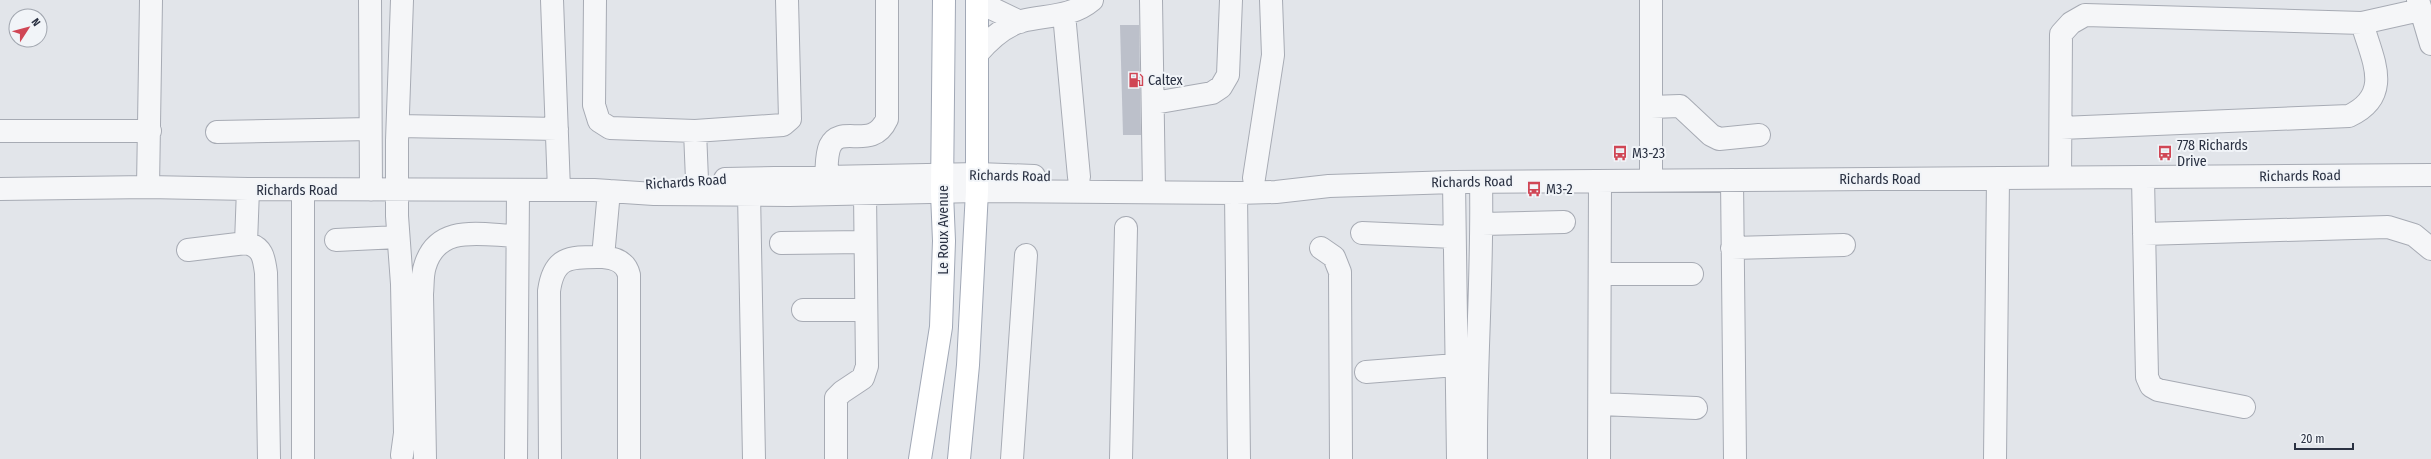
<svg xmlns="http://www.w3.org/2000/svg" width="2431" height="459" font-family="'Fira Sans Condensed',sans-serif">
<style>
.building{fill:#bcc0ca}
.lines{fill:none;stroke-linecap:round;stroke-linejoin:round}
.minor-casing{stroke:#a7abb4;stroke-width:24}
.major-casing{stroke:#a1a8b6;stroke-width:24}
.minor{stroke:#f5f6f8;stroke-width:22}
.major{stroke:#fff;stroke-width:22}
.labels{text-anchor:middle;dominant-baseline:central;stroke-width:4;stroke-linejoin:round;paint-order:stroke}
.poi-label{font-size:14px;fill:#2a3142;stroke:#f1f4f8;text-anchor:start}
.street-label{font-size:14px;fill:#2a3142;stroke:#f1f4f8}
</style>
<rect width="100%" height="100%" fill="#e2e5ea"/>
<!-- building -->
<path class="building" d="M 1120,25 L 1139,25 L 1141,135 L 1123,135 Z"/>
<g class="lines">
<!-- minor casing -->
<g class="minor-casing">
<path id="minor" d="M 370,0 L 371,190
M 552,0 L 559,190
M 595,0 L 594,105 L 599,121 L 610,128 L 695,131 L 783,125 L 790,119 L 787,0
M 981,0 L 991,8 L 1020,22
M 1151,0 L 1154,191
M 1651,0 L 1651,180
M 2418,0 L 2431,44
M 1064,14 L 1079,177
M 977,54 C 989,40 1004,26 1022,21 C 1047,15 1072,17 1092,0
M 1154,103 L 1212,93 L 1221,87 L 1228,75 L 1231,0
M 1651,107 L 1680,106 L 1711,135 L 1719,139 L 1759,135
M 398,126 L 557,129
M 2061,128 L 2349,116 C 2394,95 2372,59 2362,23
M 0,131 L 150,131
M 695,131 L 697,180
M 217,132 L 370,129
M 826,177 C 827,168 826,155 830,146 C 841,123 872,152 887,119 L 887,0
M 2060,177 L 2061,34 L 2071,23 L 2085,15 L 2362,23 L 2420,10
M 1254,178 L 1273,55 L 1271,0
M 2143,178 L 2147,377 L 2151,386 L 2158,390 L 2244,407
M 725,179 L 978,174 L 1034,176
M 1732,180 L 1735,459
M 1454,182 L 1458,459
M 148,187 L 151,0
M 0,189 L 148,187 L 248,189 L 594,190 L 654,194 L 789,195 L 977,191 L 1236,193 L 1276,192 L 1329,186 L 1454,182 L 2431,175
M 303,190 L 303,459
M 609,191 L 603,257 C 615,258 626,262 629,275 L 629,459
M 749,193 L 754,459
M 1236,193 L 1239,459
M 1482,224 L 1564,222
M 1362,233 L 1454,237
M 2144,234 L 2388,227 L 2414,235 L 2431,249
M 336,240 L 398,237
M 246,243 L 248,189
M 781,243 L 865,242
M 1321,248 L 1334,257 L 1340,272 L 1341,459
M 1732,248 L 1844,245
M 188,250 L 246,243 C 263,247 264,258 266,273 L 269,459
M 1601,274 L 1692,274
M 803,310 L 866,310
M 1366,372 L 1456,365
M 1600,404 L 1696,408
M 402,455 L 405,433 L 402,284 L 397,216 L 397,141 L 402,0
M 425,459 L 422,294 C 423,285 422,275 425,266 C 438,223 481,235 517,236
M 516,459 L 518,190
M 550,459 L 549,291 C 554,255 571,257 603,257
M 836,459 L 836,398 L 842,392 L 863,378 L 867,366 L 865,193
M 1012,459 L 1026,255
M 1121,459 L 1126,228
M 1476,459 C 1475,367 1483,274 1481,182
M 1599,459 L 1600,181
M 1995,459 L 1998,178"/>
</g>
<!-- major casing -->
<g class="major-casing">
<path id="major" d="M 920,459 L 941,327 L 944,241 L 942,193 L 944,0
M 959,459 L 968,365 L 977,191 L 977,0"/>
</g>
<!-- minor -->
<use href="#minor" class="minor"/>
<!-- major -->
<use href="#major" class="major"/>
</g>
<!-- icons -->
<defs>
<g id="fuel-bare" transform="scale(1.2)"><path d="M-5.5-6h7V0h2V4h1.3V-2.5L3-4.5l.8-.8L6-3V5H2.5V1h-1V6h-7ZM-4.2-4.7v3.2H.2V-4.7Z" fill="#d04655" stroke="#f1f4f8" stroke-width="2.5" paint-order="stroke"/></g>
<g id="bus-bare" transform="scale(1.2)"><path d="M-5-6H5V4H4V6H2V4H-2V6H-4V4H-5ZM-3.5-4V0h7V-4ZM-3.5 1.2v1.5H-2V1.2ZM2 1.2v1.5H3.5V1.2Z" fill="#d04655" stroke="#f1f4f8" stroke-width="2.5" paint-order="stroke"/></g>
</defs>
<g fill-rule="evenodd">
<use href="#fuel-bare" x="1136" y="80"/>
<use href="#bus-bare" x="1620" y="153"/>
<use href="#bus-bare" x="2165" y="153"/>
<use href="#bus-bare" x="1534" y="189"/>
</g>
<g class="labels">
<!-- poi labels -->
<g class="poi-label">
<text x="1148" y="80">Caltex</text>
<text x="2177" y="145">778 Richards<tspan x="2177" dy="16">Drive</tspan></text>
<text x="1632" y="153">M3-23</text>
<text x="1546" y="189">M3-2</text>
</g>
<!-- street labels -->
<g class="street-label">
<text transform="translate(1010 176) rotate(1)">Richards Road</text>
<text transform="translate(2300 176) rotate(-1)">Richards Road</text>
<text x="1880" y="179">Richards Road</text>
<text transform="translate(686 182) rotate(-4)">Richards Road</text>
<text transform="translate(1472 182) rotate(-1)">Richards Road</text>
<text x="297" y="190">Richards Road</text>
<text transform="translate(943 230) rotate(-90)">Le Roux Avenue</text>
</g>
</g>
<!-- north arrow -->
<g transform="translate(28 28) rotate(54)"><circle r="19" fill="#f1f4f8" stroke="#a1a6af"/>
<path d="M0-3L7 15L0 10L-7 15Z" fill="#d04655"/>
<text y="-6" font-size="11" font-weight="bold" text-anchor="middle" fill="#2a3142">N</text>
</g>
<!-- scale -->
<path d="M2295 443v6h58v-6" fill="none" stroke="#2a3142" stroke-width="2"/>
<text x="2301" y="443" font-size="12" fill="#2a3142" stroke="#f1f4f8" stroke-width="3" paint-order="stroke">20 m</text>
</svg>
